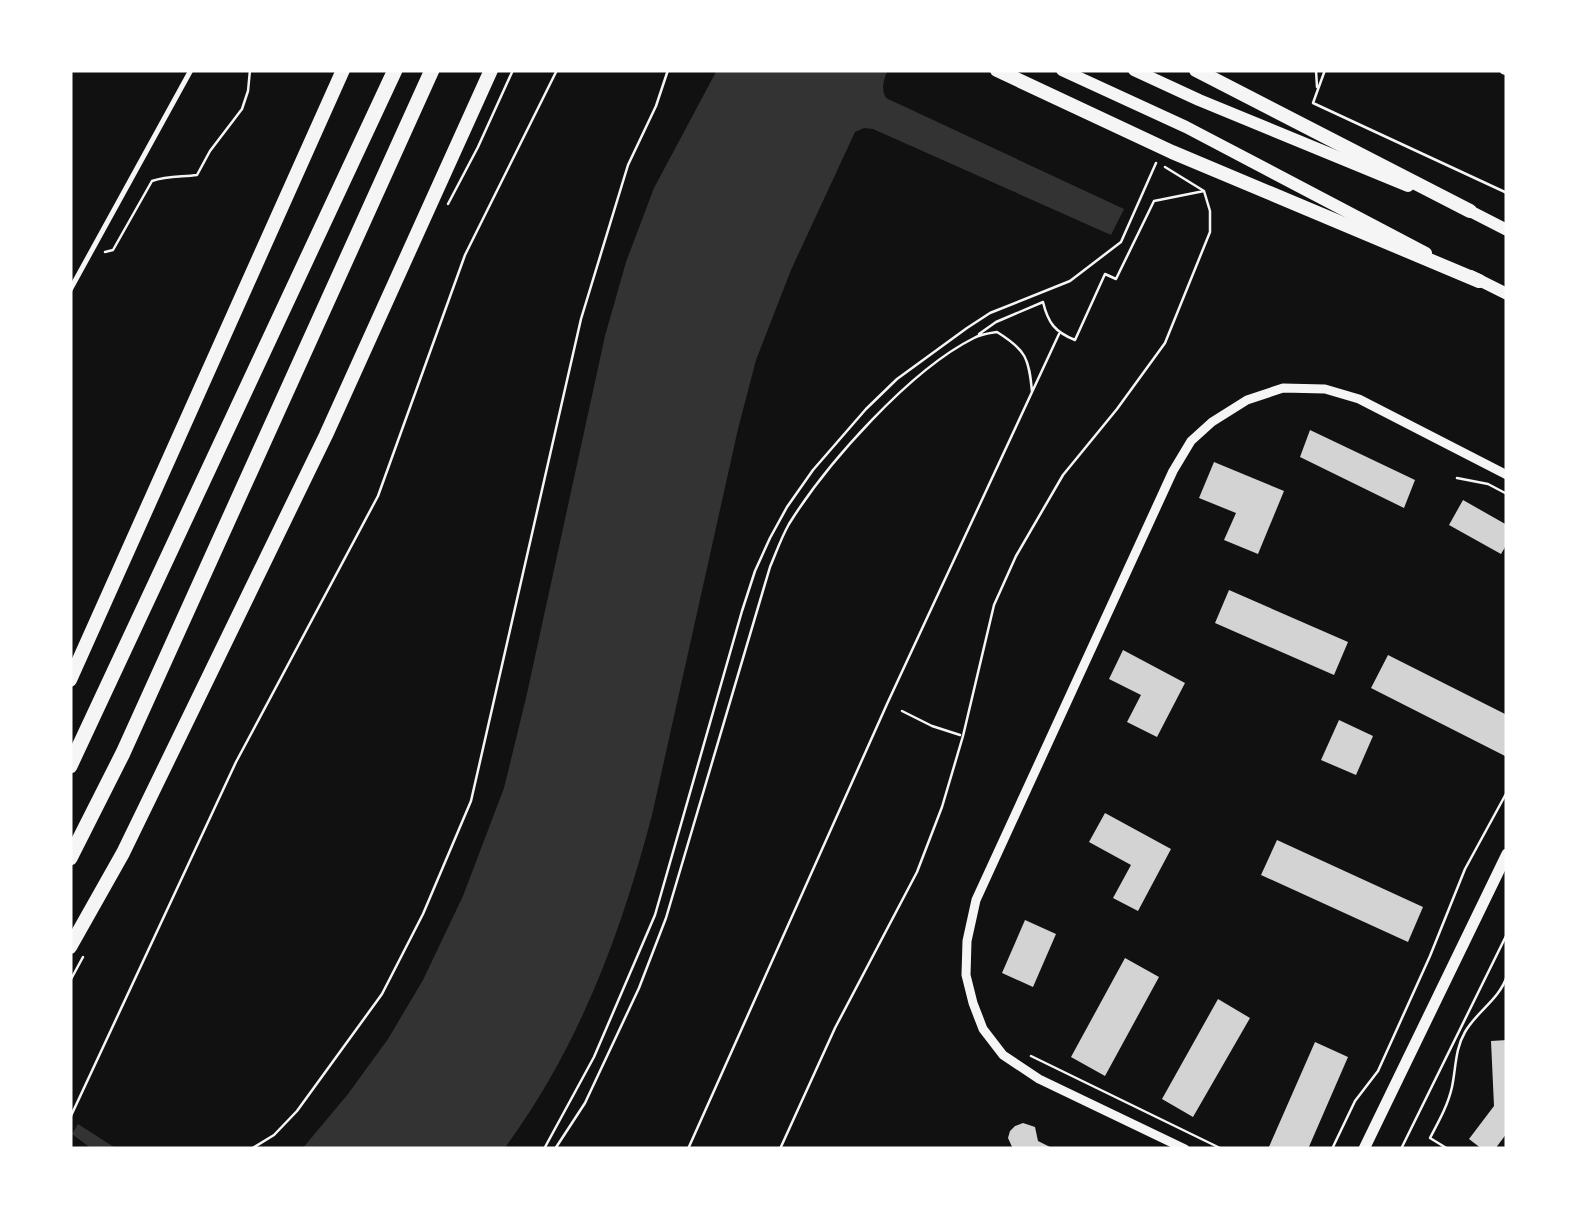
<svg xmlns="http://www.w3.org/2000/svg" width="1577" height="1219" font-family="'Golos Text',sans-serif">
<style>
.water{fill:#333}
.building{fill:#d3d3d3}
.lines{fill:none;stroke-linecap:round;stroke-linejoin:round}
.path{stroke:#f5f5f5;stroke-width:2.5}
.service{stroke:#f5f5f5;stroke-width:5}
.minor{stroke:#f5f5f5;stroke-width:9}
.tertiary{stroke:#f5f5f5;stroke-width:11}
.secondary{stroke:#f5f5f5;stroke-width:12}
.primary{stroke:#f5f5f5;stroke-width:14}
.trunk{stroke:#f5f5f5;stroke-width:15}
</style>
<rect width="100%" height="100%" fill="#111"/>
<!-- water -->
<path class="water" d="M 717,70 L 888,70 C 883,80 881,89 886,98 L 1124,209 L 1111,235 L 873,129 L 864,128 L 855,132 L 791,270 L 756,360 L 738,429 L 652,815 C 621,934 578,1049 504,1149 L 302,1149 L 348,1094 L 388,1039 L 423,980 L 463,896 L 504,788 L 526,698 L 605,336 L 626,262 L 654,188 Z
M 78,1124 L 117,1149 L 92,1149 L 72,1134 Z"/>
<!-- building -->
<path class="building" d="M 1310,430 L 1415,480 L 1404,508 L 1300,457 Z
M 1214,462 L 1284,491 L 1258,554 L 1224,540 L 1236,513 L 1199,498 Z
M 1463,500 L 1507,525 L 1507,544 L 1501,554 L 1449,525 Z
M 1229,590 L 1348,642 L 1334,675 L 1215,623 Z
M 1123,650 L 1185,683 L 1157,737 L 1127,722 L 1141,695 L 1109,679 Z
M 1388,655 L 1507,715 L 1507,757 L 1371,688 Z
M 1339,720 L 1373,736 L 1356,775 L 1321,760 Z
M 1105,813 L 1171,849 L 1138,911 L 1113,898 L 1131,865 L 1089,842 Z
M 1277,840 L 1423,907 L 1408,942 L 1261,875 Z
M 1025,920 L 1056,934 L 1033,987 L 1002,973 Z
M 1125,958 L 1159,977 L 1105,1076 L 1071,1057 Z
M 1218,999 L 1250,1018 L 1193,1117 L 1162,1099 Z
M 1507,1040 L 1507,1133 L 1495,1149 L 1482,1149 L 1469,1139 L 1494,1106 L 1491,1041 Z
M 1315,1042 L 1348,1057 L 1308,1149 L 1268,1149 Z
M 1023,1123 L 1035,1127 L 1038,1141 L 1054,1149 L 1013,1149 L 1008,1138 L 1010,1131 L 1015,1126 Z"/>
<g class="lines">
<!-- path -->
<path class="path" d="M 1316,70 L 1317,87
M 1325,70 L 1313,103 L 1507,193
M 448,204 L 478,147 L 513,70
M 105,252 L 113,250 L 152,181 C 167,176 182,177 197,175 L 210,151 L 242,109 L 248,91 L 250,70
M 979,334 L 996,322 L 1043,302 C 1048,323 1055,332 1075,340 L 1105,274 L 1116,279 L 1154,201 L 1204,191 L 1165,167
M 1457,478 L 1488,484 L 1507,494
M 902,711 L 932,726 L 960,735
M 70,981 L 83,957
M 1031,1056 L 1222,1149
M 70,1118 L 236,762 L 378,496 L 465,255 L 557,70
M 251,1149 L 274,1135 L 297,1111 L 382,994 L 423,914 L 471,801 L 581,319 L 628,165 L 656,106 L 668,70
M 544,1149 L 594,1057 L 655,915 L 742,611 L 755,571 L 770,538 L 787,507 L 813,470 L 866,409 L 897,379 L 967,328 L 990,313 L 1070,281 L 1121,242 L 1156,163
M 555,1149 L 585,1103 L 639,988 L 666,918 L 770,567 C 776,553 781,538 789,524 C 827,463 910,370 974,338 C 981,334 990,333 997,332 C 1026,350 1029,358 1032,392
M 688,1149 L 887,704 L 1059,334
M 780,1149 L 835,1028 L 917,872 L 942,807 L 963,736 L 994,605 L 1016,556 L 1063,475 L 1117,409 L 1165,343 L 1210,232 L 1210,211 L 1204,191
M 1332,1149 L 1355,1101 L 1378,1071 L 1430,956 L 1465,869 L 1507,792
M 1401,1149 L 1507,934
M 1448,1149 L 1430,1138 C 1439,1121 1448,1105 1452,1087 C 1456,1068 1455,1049 1465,1032 C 1477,1011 1499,1000 1507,976"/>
<!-- service -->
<path class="service" d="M 70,290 L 191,70"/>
<!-- minor -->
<path class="minor" d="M 1504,70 L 1507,71
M 1185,1149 L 1039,1079 L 1003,1055 L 983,1029 L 973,1003 L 966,975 L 967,941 L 976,900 L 1173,471 L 1191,441 L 1212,422 L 1247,400 L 1283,388 L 1325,389 L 1359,399 L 1507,475"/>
<!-- tertiary -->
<path class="tertiary" d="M 1364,1149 L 1507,854"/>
<!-- secondary -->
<path class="secondary" d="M 1062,70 L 1186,127 L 1426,253
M 1134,70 L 1199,100 L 1408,186
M 1464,208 L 1507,230
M 1471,276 L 1507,294"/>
<!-- primary -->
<path class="primary" d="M 997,70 L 1172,152 L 1479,281
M 1196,70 L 1470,211
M 70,680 L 343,70
M 70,947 L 123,853 L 326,435 L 491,70"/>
<!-- trunk -->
<path class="trunk" d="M 70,766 L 395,70
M 70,858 L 123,753 L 432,70"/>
</g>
<!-- border -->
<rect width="1577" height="1219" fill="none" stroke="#ffffff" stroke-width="145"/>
</svg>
